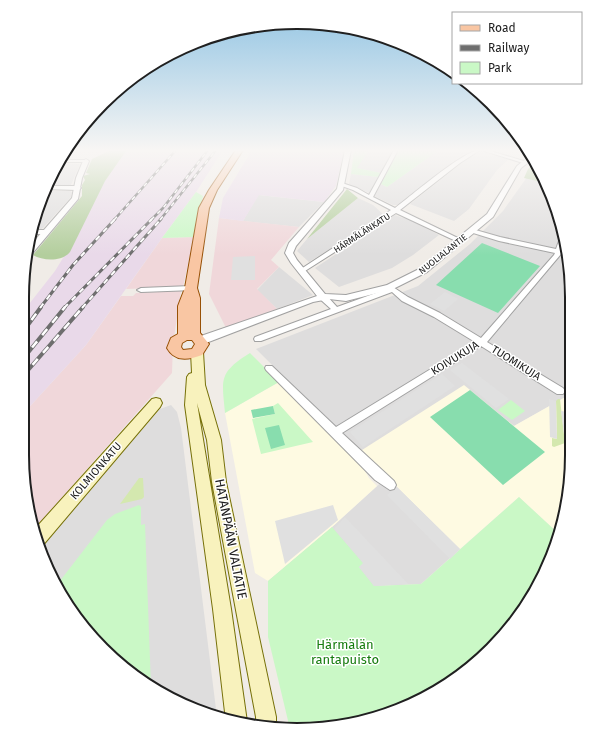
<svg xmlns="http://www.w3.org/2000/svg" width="594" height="752" font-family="'Fira Sans',sans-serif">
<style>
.residential{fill:#dedddd}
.commercial{fill:#f0d7da}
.industrial{fill:#e9d9e9}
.education{fill:#fefae2}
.grass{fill:#d4e8af}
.forest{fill:#b3ce9d}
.park{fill:#caf8c6}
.pitch{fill:#88ddae}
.parking{fill:#e0e0e0}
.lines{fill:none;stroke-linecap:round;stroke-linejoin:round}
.minor-casing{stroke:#a1a1a1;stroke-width:2}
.tertiary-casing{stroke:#a1a1a1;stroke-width:2}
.secondary-casing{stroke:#767008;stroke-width:2}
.primary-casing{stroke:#975005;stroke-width:2}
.minor{fill:#fff;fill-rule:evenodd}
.tertiary{fill:#fff;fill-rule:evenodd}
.secondary{fill:#f8f2bd;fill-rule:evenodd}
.primary{fill:#f9c6a3;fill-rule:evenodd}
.rail-far2-casing{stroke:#6e6e6e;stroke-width:2.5}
.rail-far1-casing{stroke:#6e6e6e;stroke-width:3}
.rail-casing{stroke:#6e6e6e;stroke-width:4}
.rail-far2{stroke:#fff;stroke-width:1.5;stroke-dasharray:4.5;stroke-linecap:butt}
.rail-far1{stroke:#fff;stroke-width:2;stroke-dasharray:5.5;stroke-linecap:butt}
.rail{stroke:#fff;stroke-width:2.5;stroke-dasharray:8;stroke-linecap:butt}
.labels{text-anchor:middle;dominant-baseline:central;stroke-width:3;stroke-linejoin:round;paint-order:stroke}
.far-street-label{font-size:9px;fill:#202020;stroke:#fff}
.street-label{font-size:11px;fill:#202020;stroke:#fff}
.near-street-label{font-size:13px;fill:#202020;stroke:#fff}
.near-park-label{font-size:13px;fill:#177d0f;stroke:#fff}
.rim{fill:none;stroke:#202020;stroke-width:2}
</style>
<rect width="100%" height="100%" fill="#f0ece7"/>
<!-- residential -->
<path class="residential" d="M 369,150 L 393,150 L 381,173 L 356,168 Z
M 439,150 L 473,150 L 459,157 L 398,205 L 393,205 L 374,196 L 381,184 L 387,187 Z
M 481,151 L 509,159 L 497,170 L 469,209 L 454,221 L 410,204 L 467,159 Z
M 57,163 L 80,164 L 71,185 L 46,187 Z
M 537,163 L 557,209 L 571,279 L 569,395 L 514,426 L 362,450 L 397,487 L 460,549 L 421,584 L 374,586 L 268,581 L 332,527 L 386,478 L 256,349 L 418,286 L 470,244 L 503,211 Z
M 351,174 L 379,177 L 369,193 L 349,184 Z
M 45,191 L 70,191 L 72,192 L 71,197 L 43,228 L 39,230 L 32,230 L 37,208 Z
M 258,195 L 324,202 L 299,227 L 243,221 Z
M 358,198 L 373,205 L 384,215 L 309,262 L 297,251 L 307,239 Z
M 395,215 L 403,218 L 405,217 L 439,235 L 413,255 L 392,268 L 339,287 L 315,268 Z
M 279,267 L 313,295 L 277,309 L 257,290 Z
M 171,405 L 177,412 L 181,428 L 217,717 L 159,693 L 102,649 L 59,592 L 40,548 L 160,409 Z"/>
<!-- commercial -->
<path class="commercial" d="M 219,218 L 299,227 L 271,260 L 279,267 L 257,289 L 277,309 L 226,328 L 209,294 Z
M 194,237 L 183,287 L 126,289 L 162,238 Z
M 181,291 L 173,344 L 172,373 L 33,530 L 22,455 L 22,415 L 86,345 L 121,296 L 133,296 L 136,293 Z"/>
<!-- industrial -->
<path class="industrial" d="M 127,150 L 223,150 L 196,192 L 162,238 L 86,345 L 22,415 L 22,313 L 55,271 L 71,245 L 103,182 Z
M 252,150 L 344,150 L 336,186 L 324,202 L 259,195 L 243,221 L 219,218 L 223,198 Z"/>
<!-- education -->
<path class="education" d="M 279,382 L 358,459 L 369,478 L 377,486 L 332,527 L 268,581 L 255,573 L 225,413 Z
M 464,385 L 514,426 L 569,395 L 567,508 L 559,534 L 519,497 L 460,549 L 397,487 L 362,450 Z"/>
<!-- grass -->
<path class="grass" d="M 558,399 L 560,399 L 565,443 L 554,447 L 552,446 L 552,438 L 557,439 L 556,401 Z
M 139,478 L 143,478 L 144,497 L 142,499 L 120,504 Z"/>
<!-- forest -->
<path class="forest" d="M 111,150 L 126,151 L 105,181 L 70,252 C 62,262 43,261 33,255 L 82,196 L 82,185 L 85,180 L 83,176 L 90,174 L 86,173 L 92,159 Z
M 536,162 L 546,183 L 524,178 L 528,169 Z
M 347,189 L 358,198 L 307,239 Z"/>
<!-- park -->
<path class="park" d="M 354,150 L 369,150 L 357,168 L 381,173 L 379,177 L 351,174 Z
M 399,150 L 439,150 L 387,187 L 381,184 Z
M 196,192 L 203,196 L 194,237 L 162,238 Z
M 250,353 L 279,382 L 225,413 C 222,379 218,373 250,353 Z
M 511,400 L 525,411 L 512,420 L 498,410 Z
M 278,403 L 313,442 L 261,454 L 252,419 L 275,414 L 273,406 Z
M 519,497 L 559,534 L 551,560 L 526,608 L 478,662 L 434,693 L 368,721 L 297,730 L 290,729 L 268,637 L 268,581 L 332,527 L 364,564 L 359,567 L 374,586 L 421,584 Z
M 139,505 L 141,507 L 141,525 L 145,524 L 151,687 L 102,649 L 59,592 L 56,586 L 107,520 L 115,514 Z"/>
<!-- pitch -->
<path class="pitch" d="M 482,243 L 540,266 L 498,313 L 436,285 Z
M 470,390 L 545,452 L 503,485 L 430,417 Z
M 273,406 L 275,414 L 253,418 L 251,410 Z
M 279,425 L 285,445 L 271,449 L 265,428 Z"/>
<!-- parking -->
<path class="parking" d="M 255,256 L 255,280 L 231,280 L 233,257 Z
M 445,292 L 458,299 L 444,311 L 430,304 Z
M 462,363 L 509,399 L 496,408 L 450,370 Z
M 442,374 L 455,386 L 363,447 L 350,432 Z
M 549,399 L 556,401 L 557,439 L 550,437 Z
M 561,411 L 568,412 L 568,442 L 565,442 Z
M 397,487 L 460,549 L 450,559 L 387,495 Z
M 333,505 L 338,520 L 285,564 L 275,521 Z
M 345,517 L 408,584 L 374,586 L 359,567 L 363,563 L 334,529 Z"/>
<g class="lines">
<!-- minor casing -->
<g class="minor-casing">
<path id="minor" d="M 394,150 L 398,150 L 373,197 L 395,208 C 411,196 464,150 480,150 L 460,163 L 400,210 L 462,240 L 462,242 L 458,242 L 396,213 L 305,271 L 301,271 L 301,269 L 391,210 L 353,190 L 339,185 L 342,183 L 357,188 L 369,195 Z
M 481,150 L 487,150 L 527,162 L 523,163 Z
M 59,160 L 86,160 L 88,161 L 86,162 L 58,162 Z
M 47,186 L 78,186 L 81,188 L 78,190 L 45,189 Z
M 472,229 L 500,237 L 556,249 L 560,238 L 563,236 L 564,244 L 562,250 L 566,251 L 567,255 L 561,254 L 487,342 L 563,388 L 565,391 L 563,394 L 557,394 L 481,346 L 342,433 L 394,481 L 396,485 L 394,489 L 390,490 L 375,480 L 266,370 L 265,368 L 266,366 L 272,366 L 336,427 L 475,342 L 434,317 L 402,301 L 392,292 L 261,341 L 255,341 L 254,339 L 255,337 L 331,309 L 321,300 L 321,296 L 327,296 L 337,307 L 387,289 L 387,285 L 390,285 L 408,297 L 440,313 L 481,338 L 554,255 L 555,253 L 499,241 L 470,232 L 469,231 Z
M 32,230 L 45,230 L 48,232 L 45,234 L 32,234 Z
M 191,286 L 194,286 L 194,290 L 141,292 L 137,290 L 141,288 Z"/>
</g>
<!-- tertiary casing -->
<g class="tertiary-casing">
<path id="tertiary" d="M 345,150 L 351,150 L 343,190 L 296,246 L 293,253 L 297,260 L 325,294 L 346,295 L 387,285 L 421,268 L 487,214 L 517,166 L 531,155 L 534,158 L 521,168 L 493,217 L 427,272 L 393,289 L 346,301 L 329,299 L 313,302 L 206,343 L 198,343 L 197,340 L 198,337 L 317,296 L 291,263 L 285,253 L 289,243 L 337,189 Z
M 86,159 L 89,161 L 82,178 L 78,199 L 31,255 L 27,255 L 29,247 L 72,198 L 76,178 L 83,161 Z"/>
</g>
<!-- secondary casing -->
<g class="secondary-casing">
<path id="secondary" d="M 197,348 L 201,349 L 203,352 L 205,385 L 221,440 L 226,482 L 276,717 L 276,727 L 256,725 L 256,717 L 212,482 L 207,440 L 197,403 L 231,609 L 247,722 L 247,723 L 226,721 L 213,609 L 185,405 L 187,377 L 189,374 L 192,373 L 191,352 L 193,349 Z
M 156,398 L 160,399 L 162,403 L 160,407 L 43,545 L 40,546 L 33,531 L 152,399 Z"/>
</g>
<!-- primary casing -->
<g class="primary-casing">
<path id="primary" d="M 236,150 L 243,150 L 217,190 L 209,208 L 197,288 L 200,298 L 200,333 L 209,344 L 202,355 C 188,360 175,362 167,348 L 171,338 L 178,334 L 178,306 L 185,288 L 199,208 L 209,190 ZM 187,340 L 192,340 L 195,344 L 192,349 L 183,350 L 181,347 L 182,343 Z"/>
</g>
<!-- minor -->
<use href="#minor" class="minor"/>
<!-- tertiary -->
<use href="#tertiary" class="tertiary"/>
<!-- secondary -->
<use href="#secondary" class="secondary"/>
<!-- primary -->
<use href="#primary" class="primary"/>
<!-- rail-far2 casing -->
<g class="rail-far2-casing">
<path id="rail-far2" d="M 114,220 L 176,150
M 151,220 L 163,208 L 208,150
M 160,220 L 216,150"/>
</g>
<!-- rail-far1 casing -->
<g class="rail-far1-casing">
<path id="rail-far1" d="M 40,308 L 73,265 L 115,219
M 64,308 L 152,219
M 82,308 L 161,219"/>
</g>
<!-- rail casing -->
<g class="rail-casing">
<path id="rail" d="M 22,333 L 41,307
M 22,360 L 65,307
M 22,377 L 83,307"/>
</g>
<!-- rail-far2 -->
<use href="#rail-far2" class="rail-far2"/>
<!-- rail-far1 -->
<use href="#rail-far1" class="rail-far1"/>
<!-- rail -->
<use href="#rail" class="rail"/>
</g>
<!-- sky -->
<linearGradient id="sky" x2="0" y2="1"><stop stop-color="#8fc3e3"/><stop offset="0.59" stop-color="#f8f6f4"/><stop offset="1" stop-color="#f8f6f4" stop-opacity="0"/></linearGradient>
<rect width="594" height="255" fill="url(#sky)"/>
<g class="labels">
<!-- far-street labels -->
<g class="far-street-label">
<text transform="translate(362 233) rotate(-33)">HÄRMÄLÄNKATU</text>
<text transform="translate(443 254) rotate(-38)">NUOLIALANTIE</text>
</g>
<!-- street labels -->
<g class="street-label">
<text transform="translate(455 358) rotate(-32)">KOIVUKUJA</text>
<text transform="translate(516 363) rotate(32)">TUOMIKUJA</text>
<text transform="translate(96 471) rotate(-49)">KOLMIONKATU</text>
</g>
<!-- near-street labels -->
<g class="near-street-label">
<text transform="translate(231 539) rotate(79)">HATANPÄÄN VALTATIE</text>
</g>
<!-- near-park labels -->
<g class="near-park-label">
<text x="345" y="644">Härmälän<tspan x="345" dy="15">rantapuisto</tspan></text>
</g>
</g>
<!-- crop -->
<path d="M0 0H594V752H0ZM297 29H297A268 268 0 0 1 565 297V455A268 268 0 0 1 297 723H297A268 268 0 0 1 29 455V297A268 268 0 0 1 297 29Z" fill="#fff" fill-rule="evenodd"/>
<path class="rim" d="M297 29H297A268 268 0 0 1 565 297V455A268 268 0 0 1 297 723H297A268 268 0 0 1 29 455V297A268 268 0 0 1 297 29Z"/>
<!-- legend -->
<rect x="452" y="12" width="130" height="72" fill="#ffffff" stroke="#a6a6a6"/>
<rect x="460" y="25" width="20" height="6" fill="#f9c6a3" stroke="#a6a6a6"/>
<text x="488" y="32" font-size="12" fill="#202020">Road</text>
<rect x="460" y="45" width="20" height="6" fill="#6e6e6e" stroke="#a6a6a6"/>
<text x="488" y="52" font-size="12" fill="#202020">Railway</text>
<rect x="460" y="62" width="20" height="12" fill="#caf8c6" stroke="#a6a6a6"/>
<text x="488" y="72" font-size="12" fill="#202020">Park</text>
</svg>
